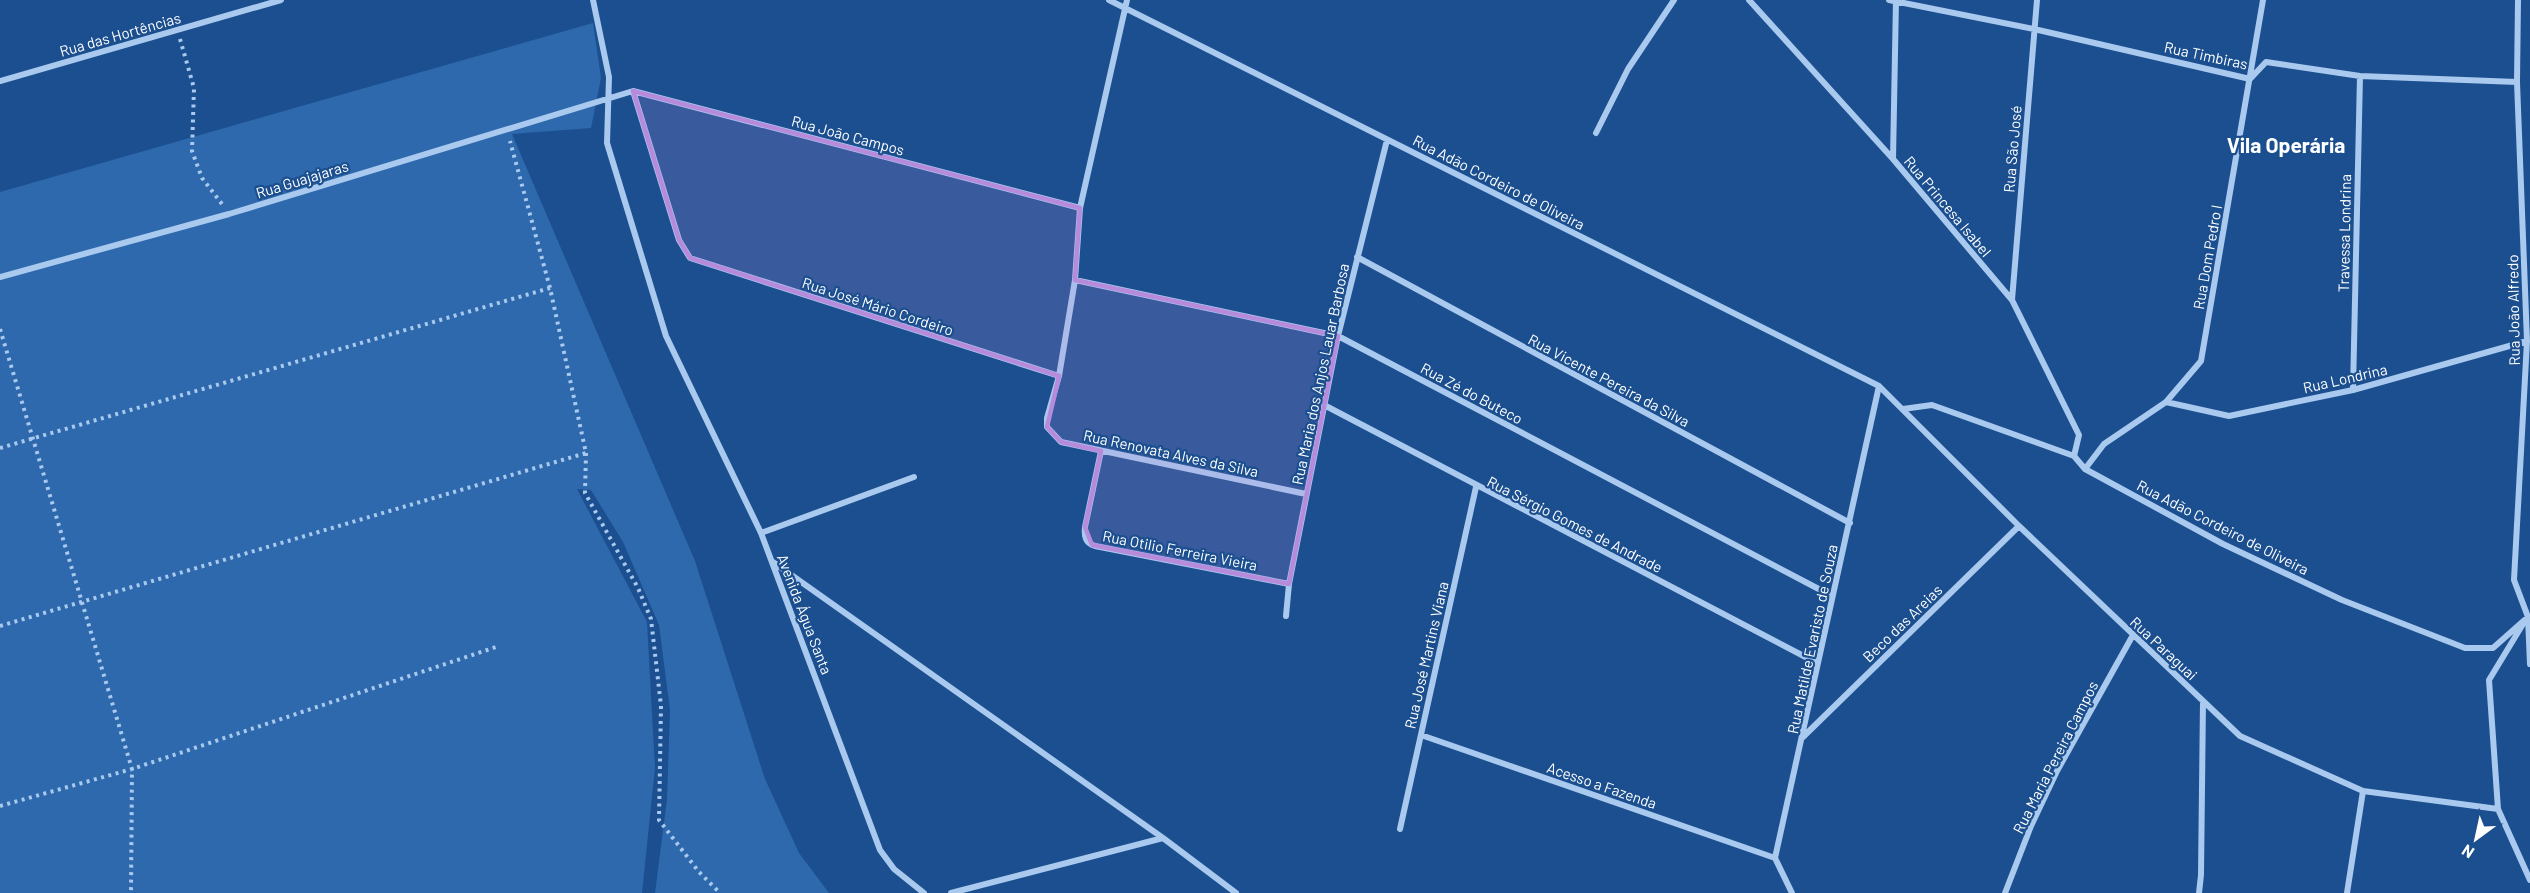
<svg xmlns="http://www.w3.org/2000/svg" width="2530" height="893" font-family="Barlow,sans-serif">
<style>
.green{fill:#2e69ad}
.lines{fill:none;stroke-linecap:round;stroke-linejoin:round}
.path{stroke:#a9c9ee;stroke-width:4;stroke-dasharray:3 4.5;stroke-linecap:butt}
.minor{stroke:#a9c9ee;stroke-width:6}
.marked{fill:#b68bdc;fill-opacity:0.2;stroke:#b68bdc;stroke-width:4.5;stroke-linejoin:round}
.labels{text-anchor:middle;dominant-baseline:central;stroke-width:4.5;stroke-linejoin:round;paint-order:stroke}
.street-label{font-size:15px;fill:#fff;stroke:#1b4f8f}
.district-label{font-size:21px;font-weight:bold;fill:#fff;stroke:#1b4f8f}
</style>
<rect width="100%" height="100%" fill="#1b4f8f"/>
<!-- green -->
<path class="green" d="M 593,23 L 601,78 L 591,128 L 512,134 L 695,561 L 765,779 L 799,853 L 829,893 L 655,893 L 667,799 L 670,710 L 659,625 L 623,542 L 591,490 L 577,489 L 647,622 L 655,768 L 642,893 L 0,893 L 0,192 Z"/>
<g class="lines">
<!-- path -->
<path class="path" d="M 180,39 L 194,88 L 192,151 L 202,178 L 222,204
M 0,329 L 132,769 L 131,893
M 0,448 L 550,288
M 586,453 L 585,493 L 638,588 L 651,619 L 661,706 L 659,820 L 699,872 L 720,893
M 0,626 L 586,453 L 550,288 L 510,141
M 0,806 L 132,769 L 499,646"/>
<!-- minor -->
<path class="minor" d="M 593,0 L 609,77 L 607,143 L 666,336 L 761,533 L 880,850 L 894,869 L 924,893
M 1109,0 L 1879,386 L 2019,526 L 2240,736 L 2363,791 L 2498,809
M 1127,0 L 1080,208 L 1075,280 L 1059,376 L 1047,418 L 1047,427 L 1061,442 L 1306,494
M 1749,0 L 1893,159 L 2012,300 L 2079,435 L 2074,456
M 1889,0 L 2034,29 L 2250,79 L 2266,62 L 2360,76 L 2517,82
M 2518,0 L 2517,82 L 2527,341 L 2514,580 L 2528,617 L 2530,664
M 0,81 L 281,0
M 633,91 L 679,240 L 690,258 L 1059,376
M 1596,133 L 1628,69 L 1674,0
M 1893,159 L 1896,0
M 1357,257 L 1850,523
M 0,277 L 229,214 L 633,91 L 1080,208
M 1075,280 L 1338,336 L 1832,596
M 2012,300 L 2037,0
M 2353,390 L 2360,76
M 2166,402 L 2229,416 L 2353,390 L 2527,341
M 1324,405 L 1817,663
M 1903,409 L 1932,405 L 2074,456 L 2085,469 L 2223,544 L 2342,600 L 2465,648 L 2493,648 L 2528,617
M 1101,451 L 1085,527 C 1084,536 1085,543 1095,546 L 1289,584
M 2085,469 L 2104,444 L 2166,402 L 2201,361 L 2263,0
M 761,533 L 914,477
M 773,562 L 1163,838 L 1236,893
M 1286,616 L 1289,584 L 1338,336 L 1387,140
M 2523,624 L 2489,680 L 2498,809 L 2530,880
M 1421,735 L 1775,858
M 1803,737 L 2019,526
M 1400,829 L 1476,487
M 951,893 L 1163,838
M 1792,893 L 1775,858 L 1879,386
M 2005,893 L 2031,826 L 2057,771 L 2133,635
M 2199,893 L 2201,875 L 2203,701
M 2347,893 L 2363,791"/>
</g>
<!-- marked area -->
<path class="marked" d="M 633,91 L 1080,208 L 1075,280 L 1338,336 L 1289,584 L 1092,545 L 1085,527 L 1101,451 L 1061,442 L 1047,427 L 1059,376 L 690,258 L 679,240 Z"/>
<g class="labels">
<!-- street labels -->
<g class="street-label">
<text transform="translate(120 34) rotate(-16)">Rua das Hortências</text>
<text transform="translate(2206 55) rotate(12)">Rua Timbiras</text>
<text transform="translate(848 135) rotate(15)">Rua João Campos</text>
<text transform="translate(2012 149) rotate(-85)">Rua São José</text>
<text transform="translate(302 179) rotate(-17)">Rua Guajajaras</text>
<text transform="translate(1499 182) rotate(27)">Rua Adão Cordeiro de Oliveira</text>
<text transform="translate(1948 206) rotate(50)">Rua Princesa Isabel</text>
<text transform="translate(2344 233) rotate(-89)">Travessa Londrina</text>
<text transform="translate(2207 257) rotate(-80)">Rua Dom Pedro I</text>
<text transform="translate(878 306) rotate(18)">Rua José Mário Cordeiro</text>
<text transform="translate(2513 310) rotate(-91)">Rua João Alfredo</text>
<text transform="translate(1320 374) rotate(-78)">Rua Maria dos Anjos Lauar Barbosa</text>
<text transform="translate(2345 378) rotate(-13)">Rua Londrina</text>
<text transform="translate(1609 380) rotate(28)">Rua Vicente Pereira da Silva</text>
<text transform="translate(1472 393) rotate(28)">Rua Zé do Buteco</text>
<text transform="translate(1171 453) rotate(12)">Rua Renovata Alves da Silva</text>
<text transform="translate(1575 524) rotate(27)">Rua Sérgio Gomes de Andrade</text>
<text transform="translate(2223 527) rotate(27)">Rua Adão Cordeiro de Oliveira</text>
<text transform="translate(1180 550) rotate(11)">Rua Otilio Ferreira Vieira</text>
<text transform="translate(805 614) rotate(69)">Avenida Água Santa</text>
<text transform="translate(1902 623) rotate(-44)">Beco das Areias</text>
<text transform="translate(1812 639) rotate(-78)">Rua Matilde Evaristo de Souza</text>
<text transform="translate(2164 648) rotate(43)">Rua Paraguai</text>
<text transform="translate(1426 655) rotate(-77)">Rua José Martins Viana</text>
<text transform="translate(2055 757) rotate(-63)">Rua Maria Pereira Campos</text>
<text transform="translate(1602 785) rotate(19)">Acesso a Fazenda</text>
</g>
<!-- district labels -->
<g class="district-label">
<text x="2286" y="144">Vila Operária</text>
</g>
</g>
<!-- north arrow -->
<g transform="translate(2476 839) rotate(213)" stroke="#1b4f8f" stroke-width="4.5" paint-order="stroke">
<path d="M0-4.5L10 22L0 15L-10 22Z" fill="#ffffff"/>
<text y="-9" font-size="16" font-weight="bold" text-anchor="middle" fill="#ffffff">N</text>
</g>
</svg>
